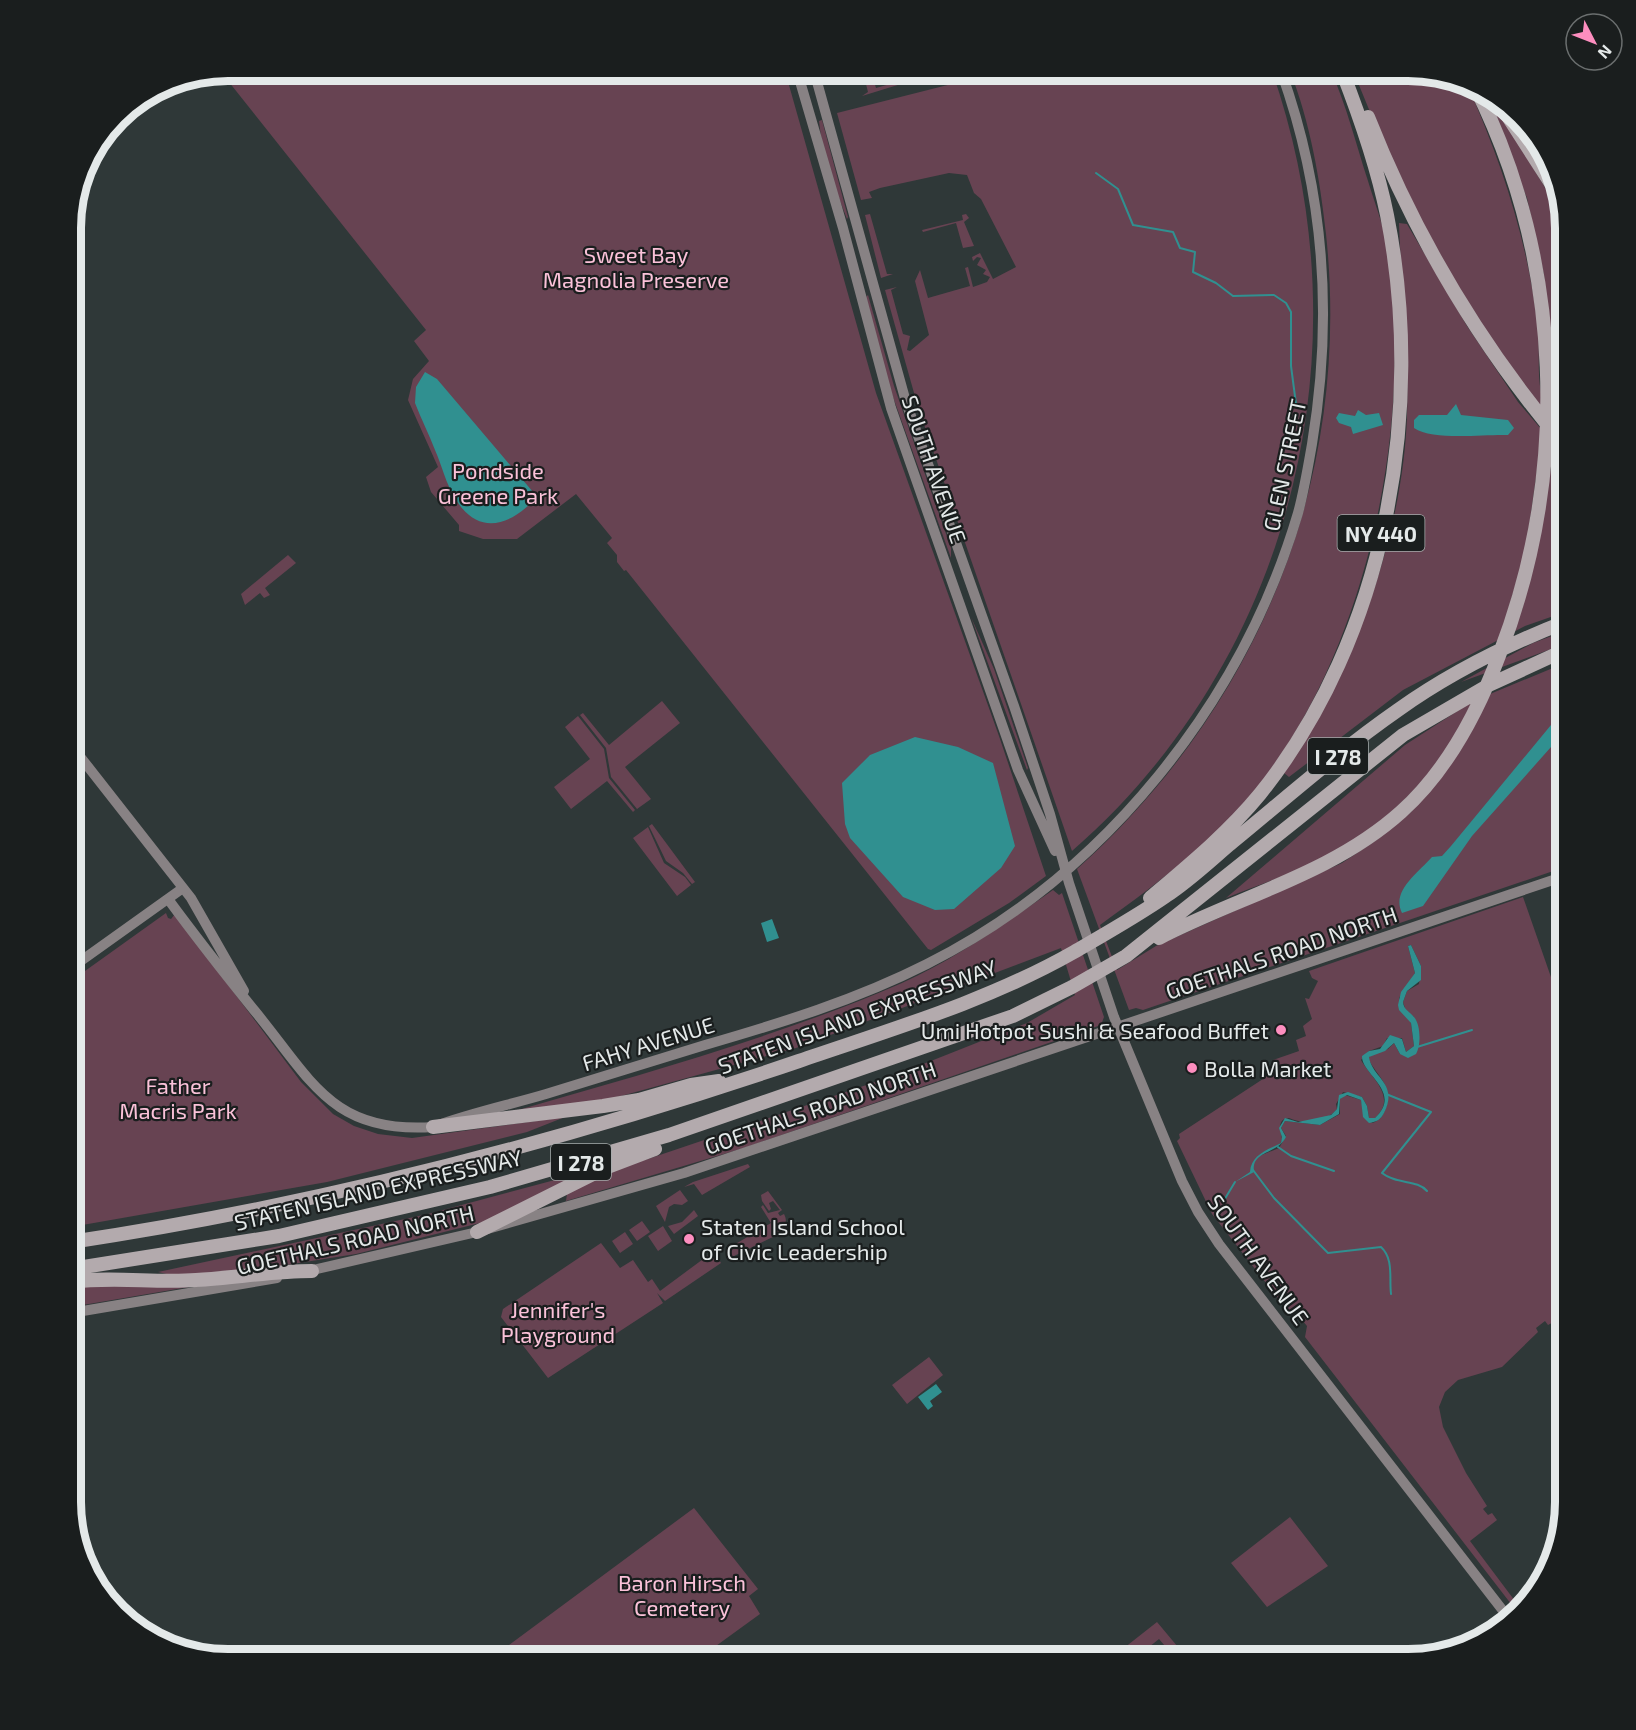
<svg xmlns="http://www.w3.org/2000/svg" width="1636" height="1730" font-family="'Exo 2',sans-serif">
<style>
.green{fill:#674352;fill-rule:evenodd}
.water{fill:#309090}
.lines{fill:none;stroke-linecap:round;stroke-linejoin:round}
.stream{stroke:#309090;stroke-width:2}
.secondary{stroke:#888284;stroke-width:10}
.highway{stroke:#b3aaad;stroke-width:14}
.poi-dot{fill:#fd8ebf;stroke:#1a1e1e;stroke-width:2}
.labels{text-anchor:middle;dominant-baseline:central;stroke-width:4.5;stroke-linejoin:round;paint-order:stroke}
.shield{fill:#1a1e1e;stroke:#a7acac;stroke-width:1.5}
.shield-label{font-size:21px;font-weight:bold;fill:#e4e9e9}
.park-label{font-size:22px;fill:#fbc2d9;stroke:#1a1e1e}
.street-label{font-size:22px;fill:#e4e9e9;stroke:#1a1e1e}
.poi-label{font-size:22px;fill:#e4e9e9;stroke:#1a1e1e;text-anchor:start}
.rim{fill:none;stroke:#e4e9e9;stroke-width:8}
</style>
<rect width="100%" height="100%" fill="#2f3838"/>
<!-- green -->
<path class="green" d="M 228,71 L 785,71 L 876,393 L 999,736 L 1046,876 L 1009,903 L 931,950 L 928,949 L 626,570 L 624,571 L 617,562 L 617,555 L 607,543 L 612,538 L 576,494 L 517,539 L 483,539 L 459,531 L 459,525 L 431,492 L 426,477 L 438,467 L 408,400 L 413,379 L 429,361 L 414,341 L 426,330 L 221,72 Z
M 867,71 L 871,71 L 876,88 L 911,78 L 909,71 L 912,71 L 914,80 L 862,96 L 868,92 L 864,76 Z
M 1003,71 L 1272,71 C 1368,346 1294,658 1072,851 L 918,407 L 885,290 L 897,287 L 891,290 L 903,334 L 910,336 L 907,350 L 910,351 L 929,335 L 915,281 L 920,270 L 928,298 L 970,286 L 965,268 L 968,267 L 973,287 L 987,282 L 990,277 L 983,274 L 986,270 L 977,265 L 981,258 L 977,257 L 973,261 L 972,257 L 980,253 L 993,279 L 1016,267 L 981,199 L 974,193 L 967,175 L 949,173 L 880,188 L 869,192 L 872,198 L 861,200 L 837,113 Z
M 1290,71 L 1331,71 C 1347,107 1356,144 1368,181 C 1374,201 1382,221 1386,241 C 1415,411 1372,629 1271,769 C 1226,833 1162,880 1100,925 L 1117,970 L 1156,946 L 1342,863 L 1378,839 L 1411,812 L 1440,779 L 1490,694 L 1565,663 L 1565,867 L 1143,1010 L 1136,1008 L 1129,1010 L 1077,869 C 1259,706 1352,478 1326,234 C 1320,179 1310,122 1290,71 Z
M 1353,71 L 1418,71 L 1467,84 C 1502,163 1528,242 1538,328 C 1540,349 1537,372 1541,392 C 1542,399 1550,405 1555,410 L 1555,379 L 1544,275 L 1527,198 L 1486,98 L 1489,96 L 1563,217 L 1565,438 C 1503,366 1450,282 1408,197 C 1387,156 1371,113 1353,71 Z
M 822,120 L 848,217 L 847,219 C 835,188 822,154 819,121 Z
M 870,214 L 887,274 L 893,274 L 881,278 L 865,215 Z
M 966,214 L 969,218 L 964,222 L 974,246 L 963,248 L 956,223 L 923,232 L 922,230 L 963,220 L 962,215 Z
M 1399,223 L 1407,224 L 1467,326 L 1518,402 L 1565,457 L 1565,612 L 1525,626 L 1403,690 L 1289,777 L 1284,773 C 1314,720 1347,667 1367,610 C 1389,548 1405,481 1407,415 C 1409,350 1401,287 1399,223 ZM 1541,441 L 1553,455 L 1538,546 L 1522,610 L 1506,617 L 1526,549 Z
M 868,295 L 894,386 L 951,548 L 951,558 L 889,386 L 866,297 Z
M 288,555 L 296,563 L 265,588 L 270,595 L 264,598 L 260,593 L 245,605 L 241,594 Z
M 971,617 L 994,669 L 1028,768 L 1027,770 Z
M 1565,631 L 1565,644 L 1461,682 L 1533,643 Z
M 662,701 L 680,723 L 625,767 L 651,799 L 637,809 L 611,777 L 606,748 L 580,715 L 583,713 L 609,745 Z
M 1473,701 C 1440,773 1386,828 1315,862 C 1287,876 1255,886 1226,898 L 1405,745 Z
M 578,716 L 604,749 L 609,778 L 635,810 L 633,812 L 607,781 L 571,809 L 554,787 L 590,759 L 565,727 Z
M 652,824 L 695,882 L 692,884 L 683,873 L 666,861 L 649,826 Z
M 648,827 L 664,863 L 685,877 L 691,885 L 677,896 L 633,838 Z
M 1053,890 L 1059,895 L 1062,893 L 1104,1017 L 1101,1025 L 744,1148 L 566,1201 L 567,1194 L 629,1161 L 645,1160 L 893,1076 L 1027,1023 L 1075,995 L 1061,948 L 796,1048 L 603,1101 L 501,1115 C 635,1076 773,1039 902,983 C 956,959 1004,924 1053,890 Z
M 1523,897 L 1552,980 L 1565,979 L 1565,1213 L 1563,1216 L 1565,1218 L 1565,1316 L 1548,1325 L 1545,1321 L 1536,1328 L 1538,1332 L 1502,1367 L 1458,1380 L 1445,1392 L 1439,1407 L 1443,1427 L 1466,1473 L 1487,1506 L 1483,1509 L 1488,1515 L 1492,1513 L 1497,1520 L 1470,1541 L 1521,1609 L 1518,1613 L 1305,1337 L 1307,1326 L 1297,1314 L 1288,1311 L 1212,1214 L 1177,1141 L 1180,1138 L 1179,1134 L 1266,1077 L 1272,1069 L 1273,1060 L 1299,1051 L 1296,1040 L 1306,1036 L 1303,1026 L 1312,1019 L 1305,998 L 1309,999 L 1318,981 L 1312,978 L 1309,971 ZM 1411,945 L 1421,966 L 1419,984 L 1407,991 L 1403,1002 L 1406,1011 L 1414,1017 L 1416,1054 L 1400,1054 L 1394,1043 L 1388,1049 L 1373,1053 L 1368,1058 C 1377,1077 1395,1086 1385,1110 C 1382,1117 1379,1121 1372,1123 L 1364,1112 L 1361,1100 L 1345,1095 L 1340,1099 L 1340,1114 L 1320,1125 L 1285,1121 L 1281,1128 L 1286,1136 L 1279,1148 L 1257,1157 L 1281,1143 C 1285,1134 1273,1120 1289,1118 C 1303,1125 1327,1122 1337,1109 L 1336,1104 L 1343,1092 L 1362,1097 L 1367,1106 L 1369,1118 L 1375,1118 C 1398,1097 1371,1078 1361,1060 L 1369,1051 L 1383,1046 L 1387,1038 L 1402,1038 L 1406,1052 L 1414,1046 L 1411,1023 L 1399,998 L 1415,973 L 1408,946 Z
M 166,913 L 168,918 L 171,919 L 175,914 L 301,1082 L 333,1114 L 354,1126 L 378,1134 L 412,1138 L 565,1117 L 527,1132 L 327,1182 L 71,1227 L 71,981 Z
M 748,1164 L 750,1167 L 702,1195 L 694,1184 L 684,1187 L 693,1182 Z
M 581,1173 L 488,1221 L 356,1254 L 241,1272 L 175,1276 L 158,1272 L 428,1214 Z
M 680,1190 L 688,1201 L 682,1205 L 674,1204 L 669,1207 L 665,1222 L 656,1206 Z
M 768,1191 L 782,1210 L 778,1213 L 780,1216 L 784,1214 C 788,1221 785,1228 779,1234 L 732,1257 L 727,1249 L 771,1223 L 761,1207 L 763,1205 L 768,1213 L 780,1210 L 773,1201 L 769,1203 L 771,1209 L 769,1211 L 762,1201 L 761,1195 Z
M 694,1210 L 698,1216 L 674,1234 L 668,1226 L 682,1222 Z
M 642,1221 L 650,1232 L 637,1241 L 629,1230 Z
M 663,1226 L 672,1241 L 658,1251 L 648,1236 Z
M 625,1232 L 633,1244 L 620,1253 L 612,1241 Z
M 601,1243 L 620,1268 L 633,1260 L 648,1282 L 652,1279 L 660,1291 L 714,1251 L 721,1263 L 665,1301 L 657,1293 L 663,1303 L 548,1378 L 501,1317 L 503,1309 Z
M 101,1284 L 189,1287 L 71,1307 L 71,1288 Z
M 929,1357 L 943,1375 L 907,1404 L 892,1385 Z
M 694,1508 L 758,1589 L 749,1596 L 760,1614 L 698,1659 L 490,1659 Z
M 1290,1517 L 1328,1566 L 1267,1607 L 1231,1563 Z
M 1157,1622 L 1188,1659 L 1176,1659 L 1159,1639 L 1134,1659 L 1110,1659 Z"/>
<!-- water -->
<path class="water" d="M 425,372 L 437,379 L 533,492 L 532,502 C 506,528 476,534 455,498 C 446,484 442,466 435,450 C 429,434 421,419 415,403 L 416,387 Z
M 1456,404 L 1461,415 L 1508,420 L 1514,428 L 1508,435 C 1484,434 1433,441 1414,428 L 1414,420 L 1419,415 L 1447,415 Z
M 1358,410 L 1366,415 L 1379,413 L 1383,425 L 1353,434 L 1351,427 L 1339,423 L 1336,418 L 1339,413 L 1355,416 Z
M 1565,708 L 1565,728 L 1559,738 L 1472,836 L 1423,906 L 1402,913 C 1391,891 1418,873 1432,857 L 1442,856 L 1451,846 Z
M 915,737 L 958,747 L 993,763 L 1015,846 L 1001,868 L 954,909 L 935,910 L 903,897 L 850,838 L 845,824 L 842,783 L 870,755 Z
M 772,919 L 779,938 L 767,942 L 761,923 Z
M 1411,945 L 1421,966 L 1421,980 L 1407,991 L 1403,1002 C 1404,1010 1409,1011 1414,1017 C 1421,1025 1421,1046 1416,1054 L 1408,1058 L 1400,1054 L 1394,1043 L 1385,1051 L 1369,1057 C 1372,1078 1399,1083 1384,1113 C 1381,1119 1377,1122 1369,1123 L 1363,1117 L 1361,1100 L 1347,1095 L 1340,1099 L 1339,1114 L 1320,1125 L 1285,1121 L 1281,1128 L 1286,1137 C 1277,1155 1251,1150 1254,1172 L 1235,1182 L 1250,1172 C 1251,1155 1267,1150 1281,1143 L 1282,1137 L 1279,1128 L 1285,1118 L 1298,1122 L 1331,1115 L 1337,1109 L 1339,1095 L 1348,1092 L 1362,1097 L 1367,1106 L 1369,1118 L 1375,1118 C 1403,1092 1361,1074 1362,1056 L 1369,1051 L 1380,1049 L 1390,1035 L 1402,1039 L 1406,1052 L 1414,1046 L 1411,1023 L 1399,1010 L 1398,1005 L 1401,992 L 1415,973 L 1408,946 Z
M 936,1384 L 942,1392 L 930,1401 L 933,1406 L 928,1410 L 918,1397 Z"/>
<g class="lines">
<!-- stream -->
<path class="stream" d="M 1096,173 L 1118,189 L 1133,225 L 1173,232 L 1180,248 L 1195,252 L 1193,272 L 1216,283 L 1233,296 L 1274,295 L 1286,303 L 1291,312 L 1291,366 L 1296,404 L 1301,407
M 1417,1047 L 1472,1030
M 1386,1094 L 1431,1112 L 1382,1173 C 1397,1185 1417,1179 1427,1191
M 1278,1147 L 1291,1156 L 1334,1171
M 1253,1170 L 1274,1198 L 1328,1253 L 1381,1247 C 1394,1259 1389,1278 1391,1294
M 1223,1202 L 1235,1182"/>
<!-- secondary -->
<path class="secondary" d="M 797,71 L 843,228 L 891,408 L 1018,770 L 1055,851
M 814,71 L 906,402 L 1014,706 L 1050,814 L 1069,883 L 1114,1017 L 1182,1181 L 1198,1212 L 1219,1244 L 1511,1621
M 71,745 L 191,898 L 244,991
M 168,899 C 196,937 225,974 254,1010 C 311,1079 331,1134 433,1127 C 470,1113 509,1105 546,1094 C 599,1078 652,1061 705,1045 C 781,1023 856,1000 927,964 C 1104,875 1242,703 1298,513 C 1304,491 1308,467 1312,444 C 1333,318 1324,191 1281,71
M 71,968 L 183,888
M 304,1272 L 477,1232 L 684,1173 L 1565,876
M 71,1313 L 277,1278"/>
<!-- highway -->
<path class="highway" d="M 1500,104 L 1559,196
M 1368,117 C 1415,236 1482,348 1565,446
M 1150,898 C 1189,865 1228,833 1260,794 C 1386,637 1426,410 1387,215 C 1377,166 1360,117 1342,71
M 1159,938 C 1240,896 1332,874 1401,812 C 1448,770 1478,712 1500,653 C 1570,470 1563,262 1475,86
M 433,1127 L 603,1106 L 639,1100 L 691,1085 L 719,1081
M 477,1232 L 605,1168 L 655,1149
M 71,1242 C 319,1205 561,1142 799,1061 C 892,1029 988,1001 1074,952 C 1105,934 1137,916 1166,896 C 1189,881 1209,862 1230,844 C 1285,799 1339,751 1398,710 C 1450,673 1506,645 1565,622
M 71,1269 L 279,1236 L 490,1187 L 669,1135 L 1013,1016 L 1072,987 L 1126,956 L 1403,735 L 1489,685 L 1565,650
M 71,1282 C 112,1276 154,1283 196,1280 C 235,1278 272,1271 312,1271"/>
</g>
<!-- markers -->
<g class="poi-dot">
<circle cx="1281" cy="1030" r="6"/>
<circle cx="1192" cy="1068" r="6"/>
<circle cx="689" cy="1239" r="6"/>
</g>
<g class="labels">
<!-- shield labels -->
<g class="shield">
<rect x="1337.5" y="515" width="87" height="36" rx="4.5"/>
<rect x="1308" y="738" width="60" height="36" rx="4.5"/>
<rect x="551" y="1144" width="60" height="36" rx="4.5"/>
</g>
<g class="shield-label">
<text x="1381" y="533">NY 440</text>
<text x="1338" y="756">I 278</text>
<text x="581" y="1162">I 278</text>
</g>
<!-- park labels -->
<g class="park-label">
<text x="636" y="254">Sweet Bay<tspan x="636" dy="25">Magnolia Preserve</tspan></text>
<text x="498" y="470">Pondside<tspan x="498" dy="25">Greene Park</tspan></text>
<text x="178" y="1085">Father<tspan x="178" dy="25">Macris Park</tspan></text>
<text x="558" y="1309">Jennifer's<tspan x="558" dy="25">Playground</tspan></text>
<text x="682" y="1582">Baron Hirsch<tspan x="682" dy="25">Cemetery</tspan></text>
</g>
<!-- street labels -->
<g class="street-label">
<text transform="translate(1284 465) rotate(-78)">GLEN STREET</text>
<text transform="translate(935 469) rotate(71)">SOUTH AVENUE</text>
<text transform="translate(1281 952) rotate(-19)">GOETHALS ROAD NORTH</text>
<text transform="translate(857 1016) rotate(-20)">STATEN ISLAND EXPRESSWAY</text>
<text transform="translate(648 1043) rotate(-17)">FAHY AVENUE</text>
<text transform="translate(820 1107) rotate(-19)">GOETHALS ROAD NORTH</text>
<text transform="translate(378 1189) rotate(-13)">STATEN ISLAND EXPRESSWAY</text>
<text transform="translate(355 1239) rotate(-13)">GOETHALS ROAD NORTH</text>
<text transform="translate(1259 1259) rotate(54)">SOUTH AVENUE</text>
</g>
<!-- poi labels -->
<g class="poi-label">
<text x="1269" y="1030" text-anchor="end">Umi Hotpot Sushi &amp; Seafood Buffet</text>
<text x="1204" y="1068">Bolla Market</text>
<text x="701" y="1226">Staten Island School<tspan x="701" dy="25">of Civic Leadership</tspan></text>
</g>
</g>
<!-- crop -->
<path d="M0 0H1636V1730H0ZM228 81H1408A147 147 0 0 1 1555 228V1502A147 147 0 0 1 1408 1649H228A147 147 0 0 1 81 1502V228A147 147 0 0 1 228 81Z" fill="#1a1e1e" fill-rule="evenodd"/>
<path class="rim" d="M228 81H1408A147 147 0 0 1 1555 228V1502A147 147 0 0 1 1408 1649H228A147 147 0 0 1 81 1502V228A147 147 0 0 1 228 81Z"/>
<!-- north arrow -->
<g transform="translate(1594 42) rotate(132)"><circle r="28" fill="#1a1e1e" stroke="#6b6f6f" stroke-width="1.5"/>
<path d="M0-4.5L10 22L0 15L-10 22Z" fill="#fd8ebf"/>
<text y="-9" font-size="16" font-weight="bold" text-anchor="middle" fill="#e4e9e9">N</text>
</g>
</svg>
